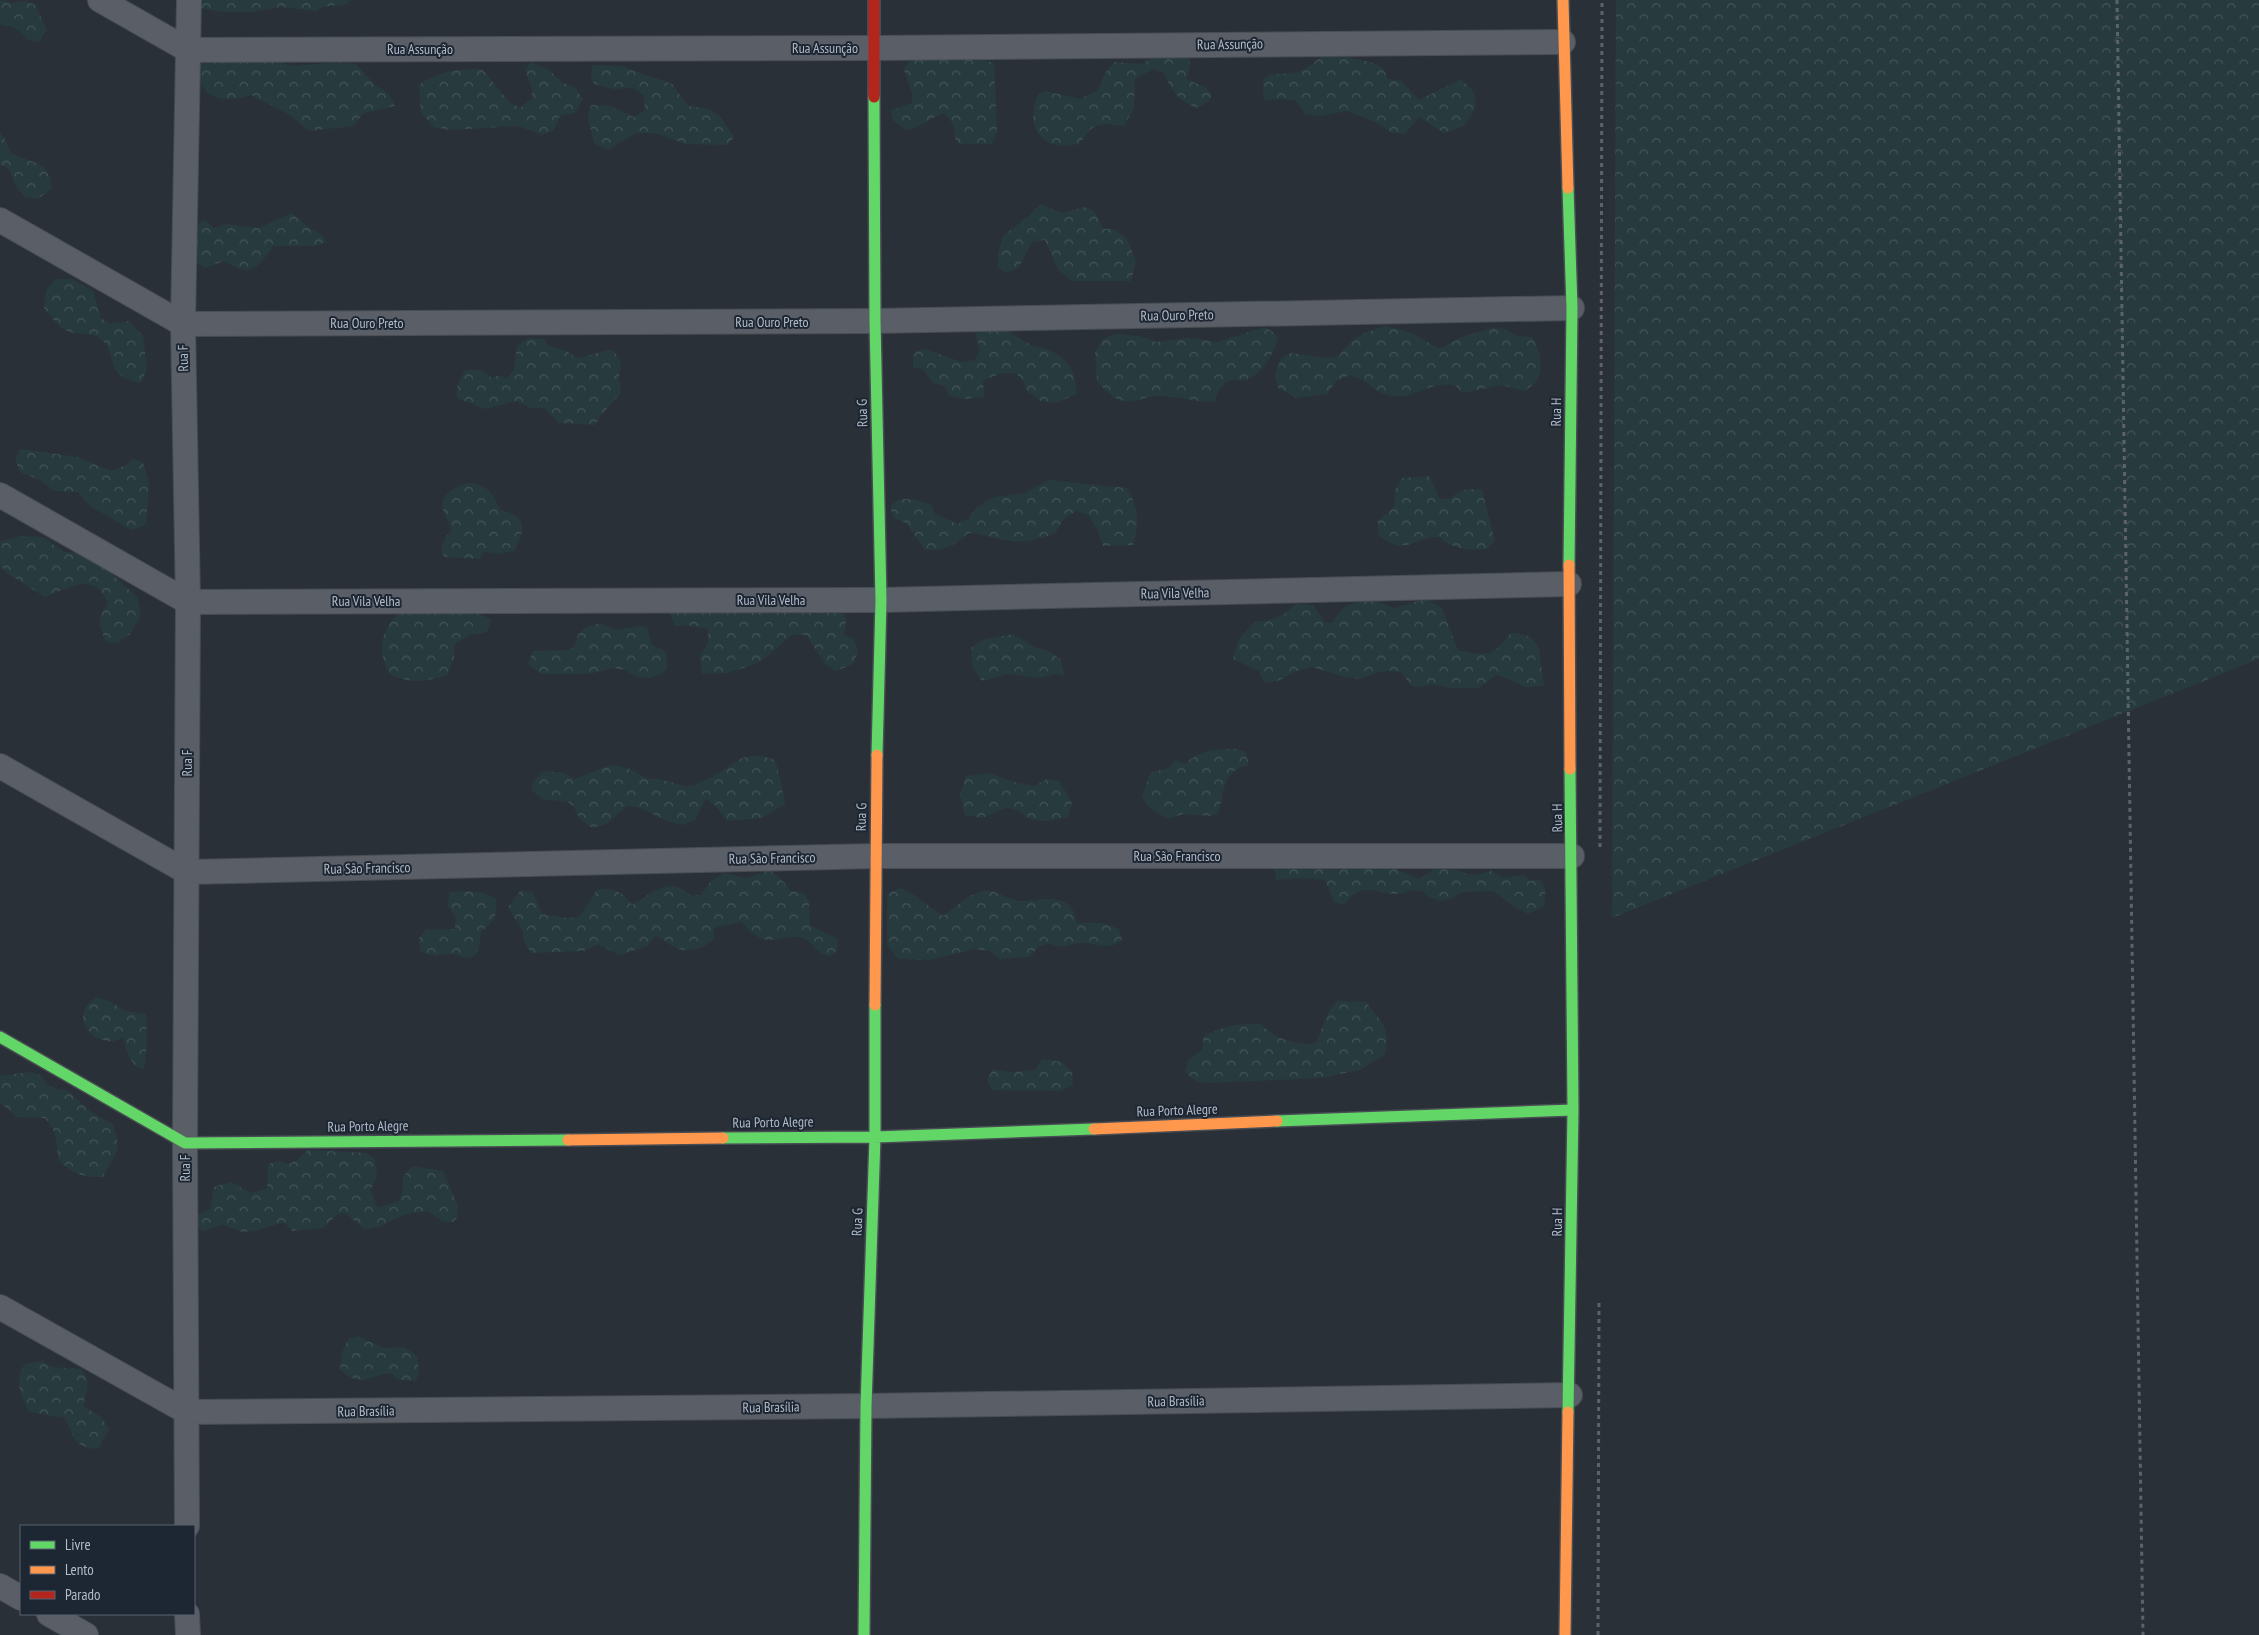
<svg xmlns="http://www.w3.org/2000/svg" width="2259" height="1635" font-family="'PT Sans Narrow',sans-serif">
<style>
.forest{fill:url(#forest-crowns)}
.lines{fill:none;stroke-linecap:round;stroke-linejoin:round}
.street-casing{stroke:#484c53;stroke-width:26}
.fast-casing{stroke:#484c53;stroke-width:14}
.slow-casing{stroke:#484c53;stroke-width:14}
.jam-casing{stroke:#484c53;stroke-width:14}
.path{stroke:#5d636a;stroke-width:3;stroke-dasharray:4 4;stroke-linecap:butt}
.street{stroke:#5a5e66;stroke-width:24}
.fast{stroke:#63d668;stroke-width:11}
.slow{stroke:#ff974d;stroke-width:11}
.jam{stroke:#b3261e;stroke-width:11}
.labels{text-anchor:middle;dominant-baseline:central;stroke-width:4;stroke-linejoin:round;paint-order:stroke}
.street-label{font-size:14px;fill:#b4bcc9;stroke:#1d2633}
</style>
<defs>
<pattern id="forest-crowns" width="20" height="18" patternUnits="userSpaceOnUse" patternTransform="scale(1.25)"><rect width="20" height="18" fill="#273a3e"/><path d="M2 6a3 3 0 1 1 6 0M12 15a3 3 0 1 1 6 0" fill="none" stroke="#445559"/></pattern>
</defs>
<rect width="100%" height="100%" fill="#2a3038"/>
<!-- forest -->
<path class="forest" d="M 0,0 L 12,3 L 26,1 L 35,5 L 47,30 L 38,42 L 28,40 C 19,30 14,25 0,25 Z
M 190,0 L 351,0 L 347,4 L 322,7 L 316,11 L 281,7 L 251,12 L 222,12 L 201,8 Z
M 1616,0 L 2259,0 L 2259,659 L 1612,918 Z
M 1168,49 C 1189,50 1195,60 1186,79 L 1205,87 L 1212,95 L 1208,102 L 1196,108 C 1177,99 1172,92 1164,73 L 1153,69 L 1135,79 L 1134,108 L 1124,126 C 1097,123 1095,121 1079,144 C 1071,145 1059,147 1052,144 C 1030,135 1030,113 1038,94 L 1045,91 L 1080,99 L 1098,90 L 1105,73 L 1114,62 L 1142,64 Z
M 1327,52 C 1339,56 1376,61 1382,68 C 1385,70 1386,76 1388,79 L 1402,81 L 1419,100 L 1461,79 L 1474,92 L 1476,108 L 1464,126 L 1444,133 L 1419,117 L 1405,134 L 1391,132 L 1379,124 L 1348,111 L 1320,116 L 1305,114 L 1296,101 L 1283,99 L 1265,100 C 1255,63 1281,79 1301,71 C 1310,67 1319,58 1327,52 Z
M 931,53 L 977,58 L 994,63 L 997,132 L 992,144 L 959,144 L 955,138 L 953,124 L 944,113 C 928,119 922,127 906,130 L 893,120 L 891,110 L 912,103 L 912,93 L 904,70 L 909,61 Z
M 263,55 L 290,66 L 332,63 L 356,64 L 375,85 L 388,93 L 395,106 L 364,113 L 353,126 L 309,131 L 290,115 L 251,95 C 222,104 197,99 198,64 L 207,58 Z
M 531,62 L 549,70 L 563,83 L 574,87 L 583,99 L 575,113 L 560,116 L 554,130 L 542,135 L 518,126 L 449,130 L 434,127 L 421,113 L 419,85 C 438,71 459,69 482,69 L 509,102 L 520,108 L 532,98 L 532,90 L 525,69 Z
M 592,65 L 621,66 L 672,84 L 688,106 C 718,109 717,111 734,137 L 728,145 L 685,144 L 655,133 L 636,133 L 608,150 L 594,143 L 588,118 L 591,105 L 610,106 L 634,117 L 645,110 L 644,96 L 634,88 L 614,89 L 594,84 L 591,77 Z
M 0,132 L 6,141 L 10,152 C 29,164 52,159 51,189 L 38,199 L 25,197 C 22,194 19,190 17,187 C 11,178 13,167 0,165 Z
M 1040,204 L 1061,213 L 1086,207 L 1095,212 L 1103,229 L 1114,229 L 1127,239 L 1136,261 L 1131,281 L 1071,281 L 1058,269 L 1045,240 L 1032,242 L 1019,267 L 1006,273 L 998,267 L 998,254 L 1003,236 L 1029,216 Z
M 292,213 L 309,228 L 323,235 L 326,242 L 315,246 L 273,246 C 257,270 250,277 224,261 L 205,268 L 195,262 L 194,226 L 205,220 L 214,228 L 226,224 L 259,228 Z
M 55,279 L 72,279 L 93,291 L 101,318 L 111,324 L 129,321 L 143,336 L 147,369 L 141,383 C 102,375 120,358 102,340 C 93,331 77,336 65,330 C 57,327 50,314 44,308 L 46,291 Z
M 1000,325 C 1010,332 1020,339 1031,345 C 1036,347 1041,347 1046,349 C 1067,357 1078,372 1076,394 L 1056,403 L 1041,401 L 1027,391 L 1023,381 L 1016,373 L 1003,373 L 983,380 L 984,397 L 965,399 L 949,396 L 945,386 L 933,383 L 923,369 L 913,368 L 913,355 L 916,351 L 924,349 L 962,362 L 975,360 L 980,350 L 974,329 Z
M 1386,326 L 1412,333 L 1439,349 L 1464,336 L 1492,328 L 1506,329 L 1517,336 L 1532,337 C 1539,349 1545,367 1537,380 C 1535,384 1529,388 1525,391 L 1501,385 L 1462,393 L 1455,385 C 1429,381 1417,398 1395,396 C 1383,396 1376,390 1367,383 C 1363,379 1355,378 1350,375 L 1336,381 L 1327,394 L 1296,398 L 1278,388 L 1275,375 L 1281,358 L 1291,353 L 1325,358 L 1339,356 C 1352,337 1365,332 1386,326 Z
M 1265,327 L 1278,336 C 1276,351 1263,373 1248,379 C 1244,381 1238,379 1233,380 C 1221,382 1218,392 1214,402 C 1194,402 1176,395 1156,396 C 1146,396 1135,403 1125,401 C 1113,400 1105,390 1097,381 L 1095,352 L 1103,339 L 1116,334 L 1139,336 L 1156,342 L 1188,338 L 1217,342 Z
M 528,338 L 544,339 L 549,346 L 566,351 L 577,358 C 590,357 599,350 613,350 L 621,362 L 619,378 L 621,393 L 601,415 L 595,425 L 559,423 L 544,408 L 531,408 L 516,401 L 485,409 L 457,398 L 457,387 L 465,370 L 482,370 L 492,378 L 499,375 L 506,378 C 518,371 514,359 517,347 Z
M 20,449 L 78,457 L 111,471 L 126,465 L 133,459 L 143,462 L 149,483 L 146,525 L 131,530 L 90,506 L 78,492 L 54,491 L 40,480 L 20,472 L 15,460 Z
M 1429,476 L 1440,499 L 1451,499 C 1457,490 1471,488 1482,490 L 1495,541 L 1487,549 C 1470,550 1452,550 1440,537 C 1416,535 1404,559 1378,534 L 1378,521 L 1394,507 L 1395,490 L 1402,478 Z
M 1048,480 L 1127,488 C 1138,505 1140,525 1133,545 L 1103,546 L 1097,529 L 1088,515 L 1076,511 L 1064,519 L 1054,534 C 1039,539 1023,544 1007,540 C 992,538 984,534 968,533 C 954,547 944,550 925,550 L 907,524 L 893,517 L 890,506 C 902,494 916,500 931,504 L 935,514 L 958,524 L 968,519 L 977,507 L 994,497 L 1025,493 Z
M 469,483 C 489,486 492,492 500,510 C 527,515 526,530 514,551 L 499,554 L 484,552 L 480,559 L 444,557 C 439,545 443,541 451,531 C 451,524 446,519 444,512 C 437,495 456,486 469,483 Z
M 21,536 L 43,537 L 64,552 L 101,555 L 110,572 L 137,597 L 141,615 L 130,634 L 117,643 L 106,642 C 98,623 97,620 108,603 C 94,570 69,588 45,597 L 8,574 L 0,566 L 0,543 L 1,541 Z
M 1368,598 L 1394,608 L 1426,599 L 1442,608 L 1458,650 C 1488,657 1491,657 1511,633 C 1523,633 1534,636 1539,649 L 1544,686 L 1525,687 L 1509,679 L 1496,675 L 1479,688 L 1452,688 L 1432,684 L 1421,687 L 1412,686 L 1401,672 L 1389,671 L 1375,673 L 1361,679 L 1345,677 L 1312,667 L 1294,672 L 1278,681 L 1264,683 L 1259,671 L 1233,659 L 1238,640 L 1255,621 C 1276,621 1281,617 1296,604 L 1313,605 L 1325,623 L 1333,623 C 1341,606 1351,603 1368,598 Z
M 841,605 L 846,620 L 844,635 L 854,639 L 858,652 L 853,664 L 836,671 L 824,663 L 807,635 L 792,635 L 764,659 L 753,665 L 727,673 L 702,674 L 700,655 L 708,644 L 708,629 L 687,625 L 675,626 L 669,612 Z
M 407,606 L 462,607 L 491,619 L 487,632 L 470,635 L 455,644 L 454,658 L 447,675 C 426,682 410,684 389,674 C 375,643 382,628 407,606 Z
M 601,623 L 615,630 L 640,626 L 647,628 L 652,645 L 666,651 L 667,666 L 663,673 L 650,678 L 636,677 L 625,670 L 613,668 L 589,674 L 541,674 L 528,664 L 533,651 L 569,650 L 574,647 L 578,635 L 586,627 Z
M 1013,634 L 1034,647 L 1048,651 L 1060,659 L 1065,676 L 1056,674 L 1039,678 L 1009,674 L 982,681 L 972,665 L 971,648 L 982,640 Z
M 1236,749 L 1246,752 L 1249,765 C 1223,770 1224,790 1219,812 L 1211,816 L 1183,814 L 1168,819 L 1151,809 L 1142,797 L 1150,773 L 1168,768 L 1175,760 L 1185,764 C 1199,750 1216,749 1236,749 Z
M 759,755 L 775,760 L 780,778 L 785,804 L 762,818 L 727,821 L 715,805 L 706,799 L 695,820 L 682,825 L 667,821 L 641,808 L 627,806 L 606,824 L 592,828 L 579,818 L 574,807 L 568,802 L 542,799 L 531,789 L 533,781 L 544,771 L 563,773 L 575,779 L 613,764 L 629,769 L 648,779 L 659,779 L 685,786 L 695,785 L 714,776 L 742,758 Z
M 990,773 L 1014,782 L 1034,786 L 1047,779 L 1059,781 L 1072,802 L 1068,817 L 1046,821 L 1032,820 L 1014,809 L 1005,808 L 982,818 L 965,815 L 960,795 L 966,776 Z
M 1322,864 L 1335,870 L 1390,866 L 1419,879 L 1437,867 L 1453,868 L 1460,872 L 1474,875 L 1492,871 L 1502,878 L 1523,875 L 1530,881 L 1538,879 C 1548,886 1545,895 1544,906 L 1528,914 L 1510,904 L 1494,891 L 1462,892 L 1451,899 L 1440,901 L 1429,897 L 1424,892 C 1419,891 1413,890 1408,891 C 1405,892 1404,893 1401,894 C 1376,895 1363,878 1344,905 L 1334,902 L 1325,880 L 1306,878 L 1276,880 L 1274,867 Z
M 770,871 L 780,878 L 791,891 L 804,893 L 809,902 L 810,925 L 838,939 L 837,950 L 830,957 C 818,954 815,945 805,939 C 790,931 773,946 758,937 C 752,934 746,926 741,922 L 714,928 L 714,939 C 702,950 685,954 672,946 C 665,941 663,937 654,937 L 648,946 L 619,955 L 598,944 L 584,951 L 531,953 L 524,941 L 523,932 L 508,907 L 521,890 L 533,893 L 542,914 L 567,918 L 579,917 L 597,890 C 613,886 623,893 632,905 C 653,894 668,874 691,896 L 701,895 L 711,881 L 724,873 L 745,878 Z
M 899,888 L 908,891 L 943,916 C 956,908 964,897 979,892 C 994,887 1005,900 1020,901 C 1035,902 1051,895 1066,903 C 1073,907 1075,915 1077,923 L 1103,923 L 1119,929 L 1122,940 C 1108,951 1099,944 1084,943 C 1070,942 1065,951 1049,943 L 1038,947 L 1030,957 L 999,959 L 990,951 L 975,949 L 929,960 L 898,959 L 887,945 L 887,894 Z
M 467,891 L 484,893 L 496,899 C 497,916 495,922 481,931 C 480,941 481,959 465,958 C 460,957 456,953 450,954 C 438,955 432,958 420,951 L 419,938 L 426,930 L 455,929 L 456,917 L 447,905 L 450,892 Z
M 96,997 L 111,1002 L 125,1011 L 146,1014 L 147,1044 L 144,1069 C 129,1067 127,1050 123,1037 C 106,1050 75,1031 85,1009 C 86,1005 93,1000 96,997 Z
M 1338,1001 L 1366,1002 C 1382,1023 1390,1026 1385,1054 L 1360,1070 L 1321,1078 L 1208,1083 L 1197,1082 L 1185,1072 L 1188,1061 L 1203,1049 L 1203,1037 C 1222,1026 1239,1023 1261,1024 C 1275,1039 1296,1046 1316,1043 C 1322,1030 1326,1010 1338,1001 Z
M 1042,1059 L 1062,1062 L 1072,1072 L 1073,1085 L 1060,1091 L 992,1090 L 987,1080 L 993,1069 L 1009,1072 L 1035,1070 Z
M 29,1072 L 39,1074 L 48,1085 L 56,1089 L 67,1090 L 91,1112 L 113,1124 C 123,1155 115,1152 103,1177 C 83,1178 72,1174 58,1159 C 57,1143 56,1129 45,1118 L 17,1117 L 0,1102 L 0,1076 Z
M 308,1150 L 367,1153 L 375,1159 L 377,1177 L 371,1189 L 375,1204 L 379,1207 L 399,1201 L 403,1189 L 403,1177 L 412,1166 L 443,1171 L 458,1206 L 457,1218 L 453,1222 L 443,1222 L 428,1211 C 420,1212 412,1213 405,1215 C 388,1220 383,1229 364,1229 L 345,1213 L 338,1214 L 323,1228 L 292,1231 L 284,1222 L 255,1231 L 242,1232 L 223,1225 L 202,1231 L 195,1222 L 197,1215 L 210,1209 L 214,1187 L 231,1182 L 251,1193 L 267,1189 L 268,1164 L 279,1161 L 289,1164 L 297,1160 Z
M 358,1336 L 384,1348 L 404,1347 L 417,1356 L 419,1371 L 416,1381 L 400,1380 L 390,1373 C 371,1375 359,1389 340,1369 L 342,1353 L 348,1339 Z
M 42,1361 L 51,1367 L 81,1369 C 94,1387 84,1389 84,1407 L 101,1417 L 109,1429 L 98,1449 C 74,1448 74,1437 65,1418 L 30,1412 C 20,1398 14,1379 25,1364 Z"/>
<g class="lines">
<!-- street casing -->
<g class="street-casing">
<path id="street" d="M 100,0 L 188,50 L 875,48 L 1563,42
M 0,220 L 183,324 L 875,321 L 1572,308
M 0,495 L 188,602 L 881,600 L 1569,584
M 0,766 L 187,872 L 875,856 L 1572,856
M 0,1307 L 187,1412 L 866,1406 L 1570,1395
M 187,1526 L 185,1143 L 188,602 L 183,324 L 189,0
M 0,1586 L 21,1598
M 49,1614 L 86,1635
M 187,1614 L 188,1635"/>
</g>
<!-- fast casing -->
<g class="fast-casing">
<path id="fast" d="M 874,97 L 875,321 L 881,600 L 877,755
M 1568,188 L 1572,308 L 1569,565
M 0,1037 L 185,1143 L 568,1140
M 1277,1121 L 1573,1110
M 723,1138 L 875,1137 L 1094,1129
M 1568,1412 L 1573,1110 L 1570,769
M 864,1635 L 866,1406 L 875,1137 L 875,1005"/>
</g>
<!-- slow casing -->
<g class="slow-casing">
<path id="slow" d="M 1563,0 L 1568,188
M 1569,565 L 1570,769
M 875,1005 L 877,755
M 1094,1129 L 1277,1121
M 568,1140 L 723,1138
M 1565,1635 L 1568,1412"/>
</g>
<!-- jam casing -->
<g class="jam-casing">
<path id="jam" d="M 874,0 L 874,97"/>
</g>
<!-- path -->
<path class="path" d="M 2117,0 L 2143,1635
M 1600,847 L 1602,0
M 1598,1635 L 1599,1303"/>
<!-- street -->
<use href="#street" class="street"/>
<!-- fast -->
<use href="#fast" class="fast"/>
<!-- slow -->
<use href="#slow" class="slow"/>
<!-- jam -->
<use href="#jam" class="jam"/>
</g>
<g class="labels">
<!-- street labels -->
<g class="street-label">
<text transform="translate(1230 44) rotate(-1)">Rua Assunção</text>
<text x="825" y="48">Rua Assunção</text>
<text x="420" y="49">Rua Assunção</text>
<text transform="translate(1177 315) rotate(-1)">Rua Ouro Preto</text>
<text x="772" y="322">Rua Ouro Preto</text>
<text x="367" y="323">Rua Ouro Preto</text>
<text transform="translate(183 358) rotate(-91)">Rua F</text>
<text transform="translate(1556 412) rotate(-89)">Rua H</text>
<text transform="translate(862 413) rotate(-91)">Rua G</text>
<text transform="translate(1175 593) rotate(-1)">Rua Vila Velha</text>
<text x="771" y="600">Rua Vila Velha</text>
<text x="366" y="601">Rua Vila Velha</text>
<text transform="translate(187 763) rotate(-90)">Rua F</text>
<text transform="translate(861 817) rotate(-89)">Rua G</text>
<text transform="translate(1557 818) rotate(-91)">Rua H</text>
<text x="1177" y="856">Rua São Francisco</text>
<text transform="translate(772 858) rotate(-1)">Rua São Francisco</text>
<text transform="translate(367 868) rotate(-1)">Rua São Francisco</text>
<text transform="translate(1177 1110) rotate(-2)">Rua Porto Alegre</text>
<text transform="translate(773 1122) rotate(-1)">Rua Porto Alegre</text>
<text transform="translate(368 1126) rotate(-1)">Rua Porto Alegre</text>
<text transform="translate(185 1168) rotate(-90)">Rua F</text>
<text transform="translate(857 1222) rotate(-88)">Rua G</text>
<text transform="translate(1557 1222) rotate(-89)">Rua H</text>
<text transform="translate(1176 1401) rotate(-1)">Rua Brasília</text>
<text transform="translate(771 1407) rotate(-1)">Rua Brasília</text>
<text transform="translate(366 1411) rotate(-1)">Rua Brasília</text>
</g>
</g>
<!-- legend -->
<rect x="20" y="1525" width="175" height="90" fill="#1d2633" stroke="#59626f"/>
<rect x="30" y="1541" width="25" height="8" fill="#63d668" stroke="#59626f"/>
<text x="65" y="1550" font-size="15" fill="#b4bcc9">Livre</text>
<rect x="30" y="1566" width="25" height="8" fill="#ff974d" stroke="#59626f"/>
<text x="65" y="1575" font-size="15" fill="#b4bcc9">Lento</text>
<rect x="30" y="1591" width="25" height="8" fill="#b3261e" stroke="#59626f"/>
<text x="65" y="1600" font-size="15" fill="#b4bcc9">Parado</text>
</svg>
